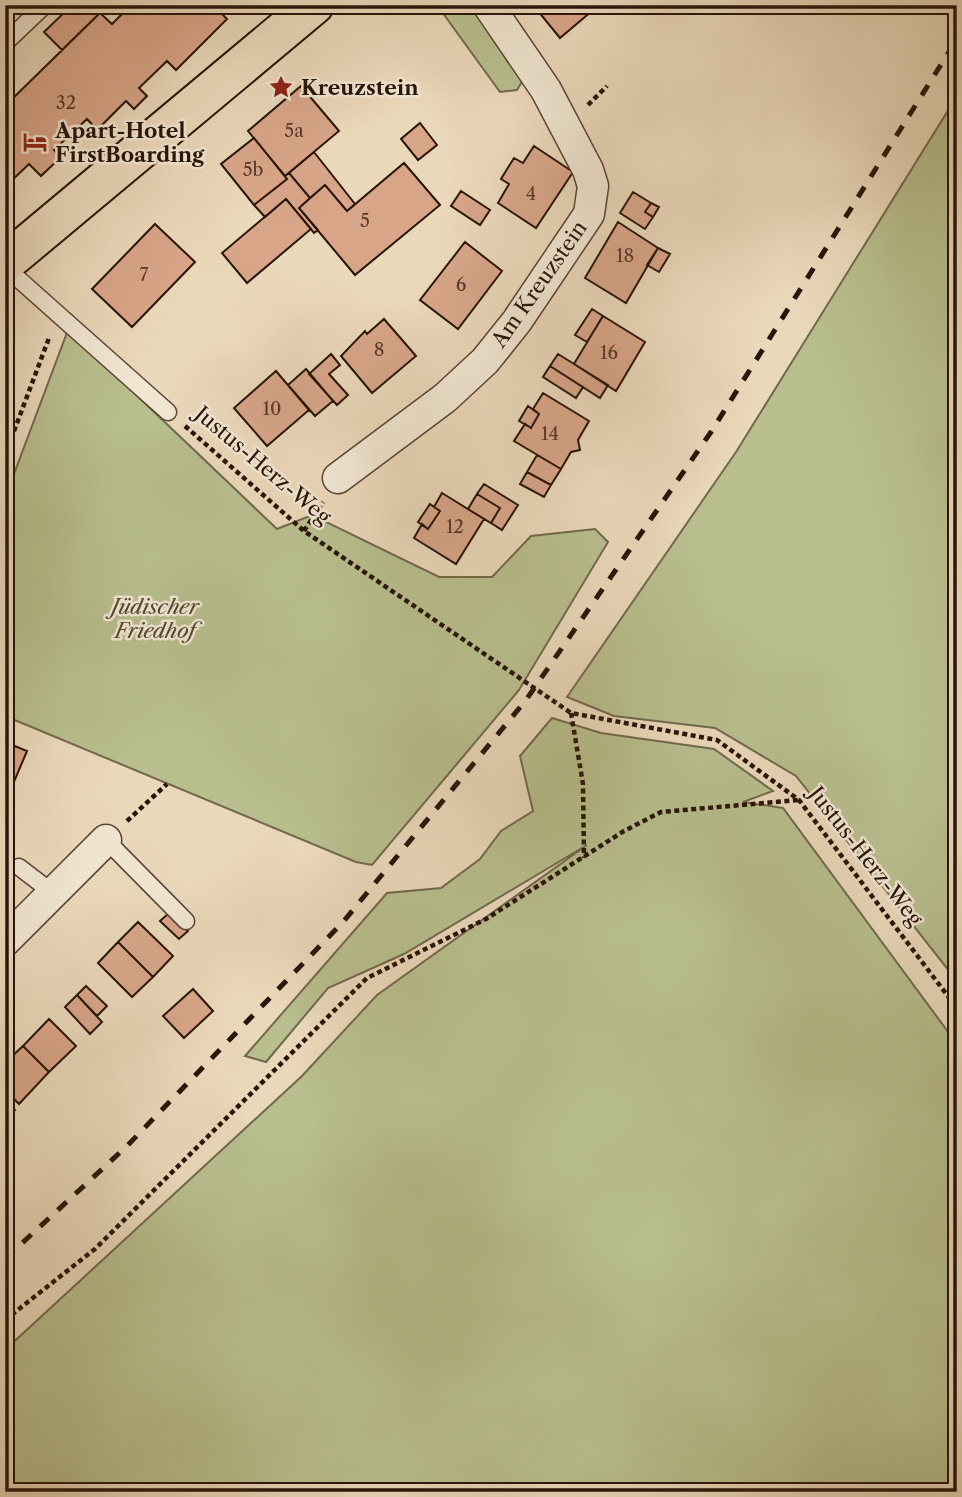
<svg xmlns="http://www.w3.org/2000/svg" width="962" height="1497" font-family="'Libre Caslon Text',serif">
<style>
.green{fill:#b8be8e;stroke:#70694c;stroke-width:2}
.building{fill:#d8a589;stroke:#28140a;stroke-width:2}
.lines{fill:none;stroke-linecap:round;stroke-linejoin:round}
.lane-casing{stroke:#584536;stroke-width:19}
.street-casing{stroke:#584536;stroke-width:33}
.primary-casing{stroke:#28140a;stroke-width:42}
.path{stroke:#28140a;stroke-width:4.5;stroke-dasharray:5 3.5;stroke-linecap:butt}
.lane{stroke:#f1e6d2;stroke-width:16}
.street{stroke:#f1e6d2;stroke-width:30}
.primary{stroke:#ead8ba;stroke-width:38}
.rail{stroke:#28140a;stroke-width:5;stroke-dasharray:12 12;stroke-linecap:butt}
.labels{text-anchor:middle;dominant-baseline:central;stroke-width:5;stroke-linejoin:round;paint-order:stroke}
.number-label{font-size:18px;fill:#54382a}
.poi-label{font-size:21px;font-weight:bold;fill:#28140a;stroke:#f1e6d2;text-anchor:start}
.street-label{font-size:21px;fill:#28140a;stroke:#f1e6d2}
.park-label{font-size:21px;font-style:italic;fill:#534732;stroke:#f1e6d2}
</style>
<rect width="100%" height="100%" fill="#ead8ba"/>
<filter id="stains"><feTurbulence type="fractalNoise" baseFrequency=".00286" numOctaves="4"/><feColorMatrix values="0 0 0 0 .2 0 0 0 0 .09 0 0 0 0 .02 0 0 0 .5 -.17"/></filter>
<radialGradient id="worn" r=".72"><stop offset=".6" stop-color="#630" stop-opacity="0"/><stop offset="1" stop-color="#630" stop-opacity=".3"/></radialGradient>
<!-- green -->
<path class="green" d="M 437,5 L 479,5 L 526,75 L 517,90 L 500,92 Z
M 957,96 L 957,981 L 796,776 L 715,728 L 614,716 L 567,697 L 736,452 Z
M 68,330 L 277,529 L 312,515 L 439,577 L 492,577 L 531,536 L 595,529 L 608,542 L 519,690 L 372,865 L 356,862 L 5,716 L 5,498 Z
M 552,718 L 601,733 L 714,749 L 773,791 L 743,802 L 783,808 L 957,1044 L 957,1492 L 5,1492 L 5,1350 L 302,1076 L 377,995 L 587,845 L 404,954 L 328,988 L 266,1062 L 245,1056 L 387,893 L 441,888 L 480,859 L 501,831 L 533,811 L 520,756 Z"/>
<!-- building -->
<path class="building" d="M 5,5 L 23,5 L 7,22 Z
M 72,5 L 108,5 L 62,50 L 44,32 Z
M 131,5 L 213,5 L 227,19 L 176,70 L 167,61 L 139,88 L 147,96 L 134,109 L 126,101 L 97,130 L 87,119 L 54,150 L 61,157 L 41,176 L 29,164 L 7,185 L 14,193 L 5,202 L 5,102 L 7,104 L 100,13 L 112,24 Z
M 533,5 L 599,5 L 560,38 Z
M 301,86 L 339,131 L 285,176 L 248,131 Z
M 420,123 L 437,145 L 418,160 L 401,139 Z
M 254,138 L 287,179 L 254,205 L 221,164 Z
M 534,146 L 573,172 L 536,228 L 498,203 L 509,184 L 501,179 L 514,158 L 523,163 Z
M 314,152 L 355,204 L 347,211 L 325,185 L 310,198 L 289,173 Z
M 404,163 L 440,205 L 355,275 L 299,208 L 325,185 L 347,211 Z
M 289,173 L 310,198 L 299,208 L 318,230 L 314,233 L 286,199 L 265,217 L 254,205 L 287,179 L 285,176 Z
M 461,191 L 490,210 L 480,225 L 451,206 Z
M 633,192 L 651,203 L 645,212 L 653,217 L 645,229 L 620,213 Z
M 286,199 L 311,229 L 247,283 L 222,253 Z
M 651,203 L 659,207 L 653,217 L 645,212 Z
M 618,222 L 658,248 L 626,303 L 585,278 Z
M 155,224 L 195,262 L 132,327 L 92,289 Z
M 465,242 L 502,271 L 458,329 L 420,300 Z
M 658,248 L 670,254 L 659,272 L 647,265 Z
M 592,309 L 603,316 L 587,342 L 575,335 Z
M 603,316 L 645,342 L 616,391 L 574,364 Z
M 384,319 L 416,356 L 372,393 L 341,356 L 365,331 L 367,334 Z
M 331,354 L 340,365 L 329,374 L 348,395 L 337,405 L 309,374 Z
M 558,354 L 608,385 L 600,398 L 550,366 Z
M 550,366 L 583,387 L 576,398 L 543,377 Z
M 306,369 L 333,401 L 315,416 L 288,385 Z
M 276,371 L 309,410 L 267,446 L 234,408 Z
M 543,393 L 589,421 L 578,440 L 580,450 L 571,452 L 561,469 L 514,441 L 525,424 L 531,428 L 539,414 L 533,409 Z
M 528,406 L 539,414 L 531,428 L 519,421 Z
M 537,455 L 561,469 L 551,485 L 527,472 Z
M 527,472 L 551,485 L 544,497 L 520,484 Z
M 484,484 L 518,505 L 502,530 L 491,523 L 500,508 L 477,494 Z
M 442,493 L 484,519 L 456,564 L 414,538 L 422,524 L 428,529 L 440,511 L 434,507 Z
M 477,494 L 500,508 L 491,523 L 468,509 Z
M 430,504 L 440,511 L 428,529 L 418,522 Z
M 5,616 L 14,619 L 5,639 Z
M 5,742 L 27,751 L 11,789 L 5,786 Z
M 169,913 L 188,931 L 179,939 L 160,921 Z
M 138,922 L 173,956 L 153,977 L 118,942 Z
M 118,942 L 153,977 L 132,997 L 98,963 Z
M 86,986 L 107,1006 L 97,1016 L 77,995 Z
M 193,989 L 213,1011 L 184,1038 L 163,1016 Z
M 77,995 L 102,1022 L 90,1034 L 65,1007 Z
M 49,1019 L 76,1046 L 49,1072 L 23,1046 Z
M 23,1046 L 49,1072 L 19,1104 L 5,1090 L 5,1063 Z
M 5,1101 L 15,1110 L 5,1120 Z"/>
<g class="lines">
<!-- lane casing -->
<g class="lane-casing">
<path id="lane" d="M 5,43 L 45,5
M 5,267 L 168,412
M 106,840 L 186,921
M 19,867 L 53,893"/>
</g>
<!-- street casing -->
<g class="street-casing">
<path id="street" d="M 338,478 L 445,398 L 485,361 L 517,321 L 589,214 L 593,186 L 588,170 L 546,90 L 488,5
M 5,941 L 106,840"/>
</g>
<!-- primary casing -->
<g class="primary-casing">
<path id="primary" d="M 5,263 L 314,5"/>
</g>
<!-- path -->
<path class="path" d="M 588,105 L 607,86
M 185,426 L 304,531 L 571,713 L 717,740 L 799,800 L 957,1008
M 5,455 L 49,338
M 304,531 L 323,502
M 571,713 L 583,784 L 584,858
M 127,821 L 167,784
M 5,1320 L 95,1249 L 367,978 L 486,919 L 624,831 L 661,812 L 798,800"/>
<!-- lane -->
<use href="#lane" class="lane"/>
<!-- street -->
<use href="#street" class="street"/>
<!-- primary -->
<use href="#primary" class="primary"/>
<!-- rail -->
<path class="rail" d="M 5,1259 L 127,1146 L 343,922 L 526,700 L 711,432 L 957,39"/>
</g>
<!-- icons -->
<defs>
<g id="sight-bare" transform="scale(1.89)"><path d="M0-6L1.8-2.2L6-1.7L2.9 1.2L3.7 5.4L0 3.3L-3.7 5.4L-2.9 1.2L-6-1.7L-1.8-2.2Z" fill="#8f2418" stroke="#f1e6d2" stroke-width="2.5" paint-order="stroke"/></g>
<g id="hotel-bare" transform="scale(1.89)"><path d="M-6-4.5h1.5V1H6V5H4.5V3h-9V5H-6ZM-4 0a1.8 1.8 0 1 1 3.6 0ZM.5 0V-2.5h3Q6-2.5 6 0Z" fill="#8f2418" stroke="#f1e6d2" stroke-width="2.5" paint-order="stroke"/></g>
</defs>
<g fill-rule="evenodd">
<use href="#sight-bare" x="281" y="87"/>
<use href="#hotel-bare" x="35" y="142"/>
</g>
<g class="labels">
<!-- number labels -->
<g class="number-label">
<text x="66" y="103">32</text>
<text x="294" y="131">5a</text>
<text x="253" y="170">5b</text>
<text x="531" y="194">4</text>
<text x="365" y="221">5</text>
<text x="625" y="256">18</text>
<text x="144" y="275">7</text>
<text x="461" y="285">6</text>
<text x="379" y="350">8</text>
<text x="609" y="353">16</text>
<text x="272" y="409">10</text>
<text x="550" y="434">14</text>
<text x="455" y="527">12</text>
</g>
<!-- poi labels -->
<g class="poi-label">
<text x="301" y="87">Kreuzstein</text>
<text x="55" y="130">Apart-Hotel<tspan x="55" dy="24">FirstBoarding</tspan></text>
</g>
<!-- street labels -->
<g class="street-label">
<text transform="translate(539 284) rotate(-55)">Am Kreuzstein</text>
<text transform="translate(263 465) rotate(40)">Justus-Herz-Weg</text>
<text transform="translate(866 856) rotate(52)">Justus-Herz-Weg</text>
</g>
<!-- park labels -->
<g class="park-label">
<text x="155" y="606">Jüdischer<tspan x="155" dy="24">Friedhof</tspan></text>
</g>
</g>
<!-- margin -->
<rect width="962" height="1497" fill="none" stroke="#ead8ba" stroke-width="28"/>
<rect x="7" y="7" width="948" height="1483" fill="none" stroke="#28140a" stroke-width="3.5"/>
<rect x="14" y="14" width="934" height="1469" fill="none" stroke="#28140a" stroke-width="2"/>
<rect width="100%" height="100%" filter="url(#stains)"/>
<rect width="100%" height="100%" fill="url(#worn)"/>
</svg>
